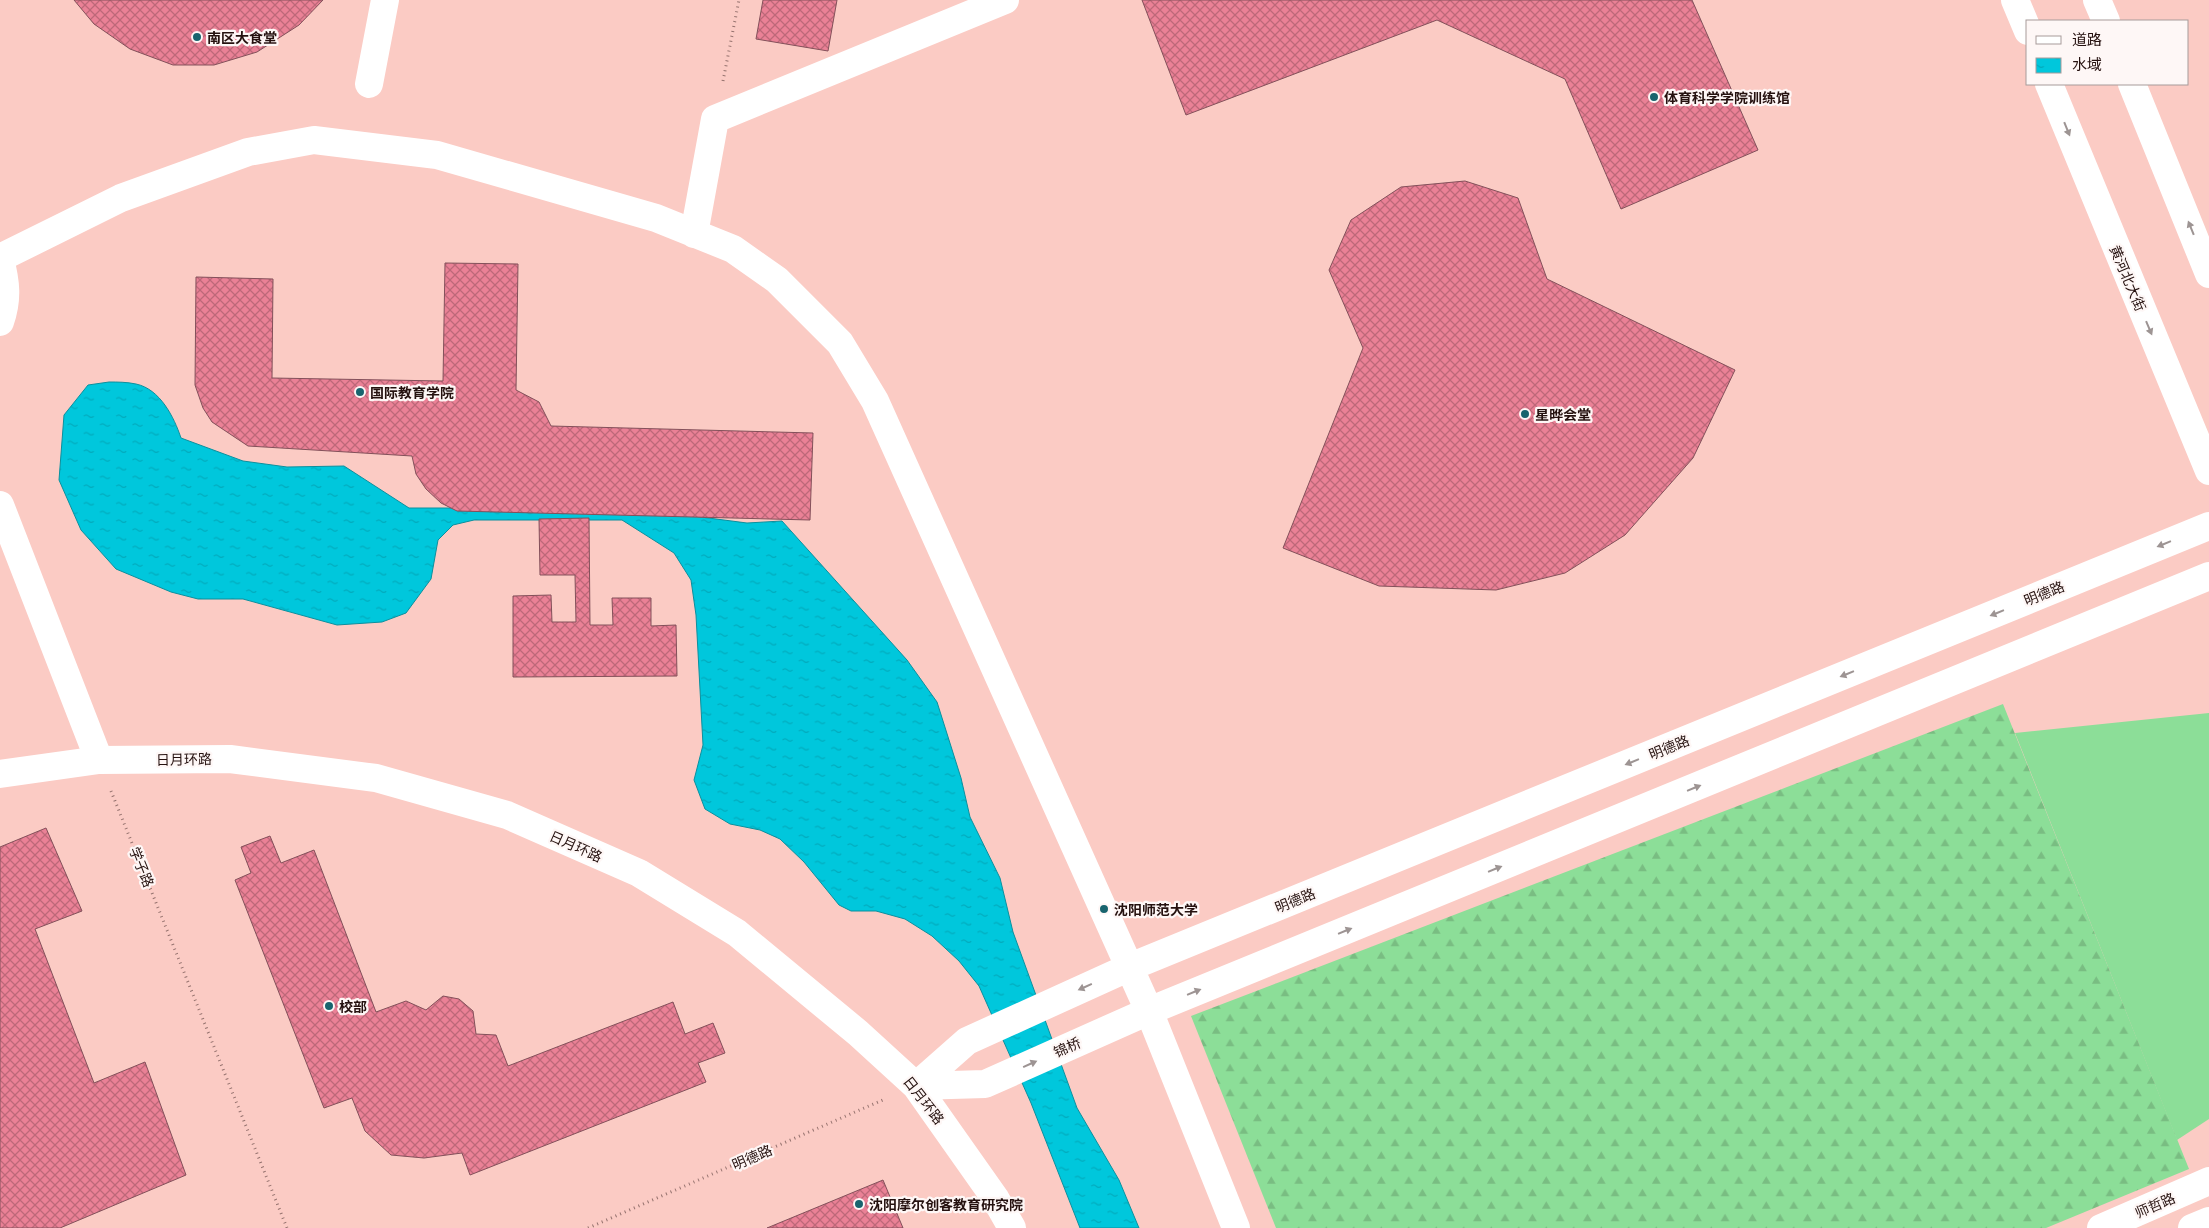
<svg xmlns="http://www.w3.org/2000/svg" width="2209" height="1228" font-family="'Open Sans','Noto Sans SC',sans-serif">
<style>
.grass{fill:#8cde98}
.forest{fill:url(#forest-firs)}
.water{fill:url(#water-ripples);stroke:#0b909e}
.building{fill:url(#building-cross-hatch);stroke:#83505a}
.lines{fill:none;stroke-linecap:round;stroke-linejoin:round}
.path{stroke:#96736f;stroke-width:3;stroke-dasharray:1 4;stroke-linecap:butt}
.street{stroke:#fff;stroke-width:28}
.highway{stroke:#fff;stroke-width:28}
.oneway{fill:#9d9493}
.poi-dot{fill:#18646e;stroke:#fef7f6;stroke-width:2}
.labels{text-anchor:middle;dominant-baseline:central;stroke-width:4.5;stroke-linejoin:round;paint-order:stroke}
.poi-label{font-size:14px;font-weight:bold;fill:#25110f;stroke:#fef7f6;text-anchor:start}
.street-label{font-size:14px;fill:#25110f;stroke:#fef7f6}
</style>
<defs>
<pattern id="forest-firs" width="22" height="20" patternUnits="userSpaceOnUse" patternTransform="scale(1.25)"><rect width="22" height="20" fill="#8cde98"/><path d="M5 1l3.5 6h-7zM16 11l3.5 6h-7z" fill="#79bd82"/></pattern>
<pattern id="water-ripples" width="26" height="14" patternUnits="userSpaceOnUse" patternTransform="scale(1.25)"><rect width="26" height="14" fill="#00c7dc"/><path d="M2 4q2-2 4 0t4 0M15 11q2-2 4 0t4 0" fill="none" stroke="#02aabc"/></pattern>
<pattern id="building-cross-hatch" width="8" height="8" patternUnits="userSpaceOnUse" patternTransform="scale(1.25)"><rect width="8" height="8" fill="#ea8196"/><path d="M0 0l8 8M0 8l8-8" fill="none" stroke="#bd6879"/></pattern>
</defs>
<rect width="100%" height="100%" fill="#fbcbc4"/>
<!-- grass -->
<path class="grass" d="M 2209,713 L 2209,1119 L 2177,1140 L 2015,733 Z"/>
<!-- forest -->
<path class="forest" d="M 2003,704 L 2189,1169 L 2046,1228 L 1276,1228 L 1191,1016 Z"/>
<!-- water -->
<path class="water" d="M 109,382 C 117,382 127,382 136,384 C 160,389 174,417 181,438 L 243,461 L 287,467 L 344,466 L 409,508 L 631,508 L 747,523 L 782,521 L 907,660 L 937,702 L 961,778 L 970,817 L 1000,878 L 1013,932 L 1077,1108 L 1119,1180 L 1139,1228 L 1080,1228 L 1031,1103 L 979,986 L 959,961 L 932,936 L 905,919 L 876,911 L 851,911 L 839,905 L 804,862 L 780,839 L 760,830 L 730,824 L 705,809 L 694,780 L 703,745 L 696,615 L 691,580 L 674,553 L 622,520 L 474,520 L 453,525 L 438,540 L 431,579 L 406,613 L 382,622 L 337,625 L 243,599 L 198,599 L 171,592 L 116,569 L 81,530 L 59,480 L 64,415 L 88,385 Z"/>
<!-- building -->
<path class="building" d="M 74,0 L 323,0 L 299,25 L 257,52 L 214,65 L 173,65 L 130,49 L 94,24 Z
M 763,0 L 837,0 L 828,51 L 756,39 Z
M 1142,0 L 1692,0 L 1758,150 L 1621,209 L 1565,79 L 1437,20 L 1186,115 Z
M 1465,181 L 1518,198 L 1547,279 L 1735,370 L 1693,458 L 1625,535 L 1565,573 L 1496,590 L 1379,586 L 1283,548 L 1363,348 L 1329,270 L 1351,220 L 1401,187 Z
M 445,263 L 518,264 L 516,390 L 539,402 L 551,426 L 813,433 L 810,520 L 457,511 L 441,503 L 426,489 L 416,474 L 412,456 L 248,446 L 212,422 L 203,408 L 195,385 L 196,277 L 273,279 L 272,378 L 443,381 Z
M 589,518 L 590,625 L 613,625 L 612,598 L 651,598 L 651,626 L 676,625 L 677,676 L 513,677 L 513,596 L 551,595 L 552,622 L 576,622 L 575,575 L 540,575 L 539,519 Z
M 46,828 L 82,911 L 35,929 L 94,1083 L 145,1062 L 186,1175 L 60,1228 L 0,1228 L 0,847 Z
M 270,836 L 281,863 L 314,850 L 376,1012 L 406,1001 L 426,1010 L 443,996 L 459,999 L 473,1011 L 476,1034 L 496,1035 L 508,1066 L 673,1002 L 685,1034 L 713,1023 L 725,1053 L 698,1063 L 706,1082 L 470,1175 L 462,1153 L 424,1158 L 391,1155 L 365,1131 L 352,1098 L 324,1108 L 235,880 L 251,873 L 241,847 Z
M 883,1180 L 903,1228 L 767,1228 Z"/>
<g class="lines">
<!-- path -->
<path class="path" d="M 723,81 L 739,0
M 111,791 L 287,1228
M 588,1228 L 885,1099"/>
<!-- street -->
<path class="street" d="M 369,84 L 385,0
M 694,234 L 715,119 L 1005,0
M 0,258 L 121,198 L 248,152 L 314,140 L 437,155 L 656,218 L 733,249 L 777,280 L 840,343 L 875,401 L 1149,1011 L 1236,1228
M 0,259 C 6,282 8,299 0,322
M 0,505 L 99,760
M 0,774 L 99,760 L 230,759 L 376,778 L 507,815 L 639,873 L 737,933 L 858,1033 L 916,1086 L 995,1198 L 1012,1228
M 916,1086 L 967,1041 L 1130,967 L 2209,526
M 916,1086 L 985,1084 L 1149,1011 L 2209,576
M 2101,1228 L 2209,1181
M 2192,1228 L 2209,1221"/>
<!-- highway -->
<path class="highway" d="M 2015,0 L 2028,31
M 2097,0 L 2106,21
M 2049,84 L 2209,471
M 2132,84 L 2209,274"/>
</g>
<!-- one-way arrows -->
<defs><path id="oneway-solid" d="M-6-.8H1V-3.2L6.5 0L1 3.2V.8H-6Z" transform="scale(1.25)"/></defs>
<g class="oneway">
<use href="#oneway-solid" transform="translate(2067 129) rotate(68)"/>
<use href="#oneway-solid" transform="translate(2191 228) rotate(-112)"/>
<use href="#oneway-solid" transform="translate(2149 328) rotate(67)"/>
<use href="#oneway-solid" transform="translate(2164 544) rotate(158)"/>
<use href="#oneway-solid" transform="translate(1997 613) rotate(158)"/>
<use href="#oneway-solid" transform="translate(1847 674) rotate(158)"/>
<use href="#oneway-solid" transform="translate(1632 762) rotate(158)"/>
<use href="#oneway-solid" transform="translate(1694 788) rotate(-22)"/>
<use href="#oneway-solid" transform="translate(1495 869) rotate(-22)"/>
<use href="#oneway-solid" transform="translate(1345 931) rotate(-22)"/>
<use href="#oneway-solid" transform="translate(1085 987) rotate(156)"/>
<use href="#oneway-solid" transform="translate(1194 992) rotate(-22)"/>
<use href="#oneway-solid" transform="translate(1030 1064) rotate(-24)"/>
</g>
<!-- markers -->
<g class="poi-dot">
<circle cx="197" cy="37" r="5"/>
<circle cx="1654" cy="97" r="5"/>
<circle cx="360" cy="392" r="5"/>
<circle cx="1525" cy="414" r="5"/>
<circle cx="1104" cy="909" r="5"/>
<circle cx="329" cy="1006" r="5"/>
<circle cx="859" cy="1204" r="5"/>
</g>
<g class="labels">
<!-- poi labels -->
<g class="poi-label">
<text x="207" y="37">南区大食堂</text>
<text x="1664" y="97">体育科学学院训练馆</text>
<text x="370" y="392">国际教育学院</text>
<text x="1535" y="414">星晔会堂</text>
<text x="1114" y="909">沈阳师范大学</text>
<text x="339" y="1006">校部</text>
<text x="869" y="1204">沈阳摩尔创客教育研究院</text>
</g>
<!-- street labels -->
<g class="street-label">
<text transform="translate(2128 278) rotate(67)">黄河北大街</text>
<text transform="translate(2044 593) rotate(-22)">明德路</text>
<text transform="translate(1669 747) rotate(-22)">明德路</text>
<text transform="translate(184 759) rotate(-1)">日月环路</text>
<text transform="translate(576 846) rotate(24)">日月环路</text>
<text transform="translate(142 867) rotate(68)">学子路</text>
<text transform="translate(1295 900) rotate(-22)">明德路</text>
<text transform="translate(1067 1047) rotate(-24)">锦桥</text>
<text transform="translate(924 1100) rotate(52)">日月环路</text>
<text transform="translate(752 1157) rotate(-23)">明德路</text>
<text transform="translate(2155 1205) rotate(-23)">师哲路</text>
</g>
</g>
<!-- legend -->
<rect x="2026" y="20" width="162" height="65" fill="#fef7f6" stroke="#a79b9a"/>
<rect x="2036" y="36" width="25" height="8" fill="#ffffff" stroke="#a79b9a"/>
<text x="2072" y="45" font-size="15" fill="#25110f">道路</text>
<rect x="2036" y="58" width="25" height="15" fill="url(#water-ripples)" stroke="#a79b9a"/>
<text x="2072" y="70" font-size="15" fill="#25110f">水域</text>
</svg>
